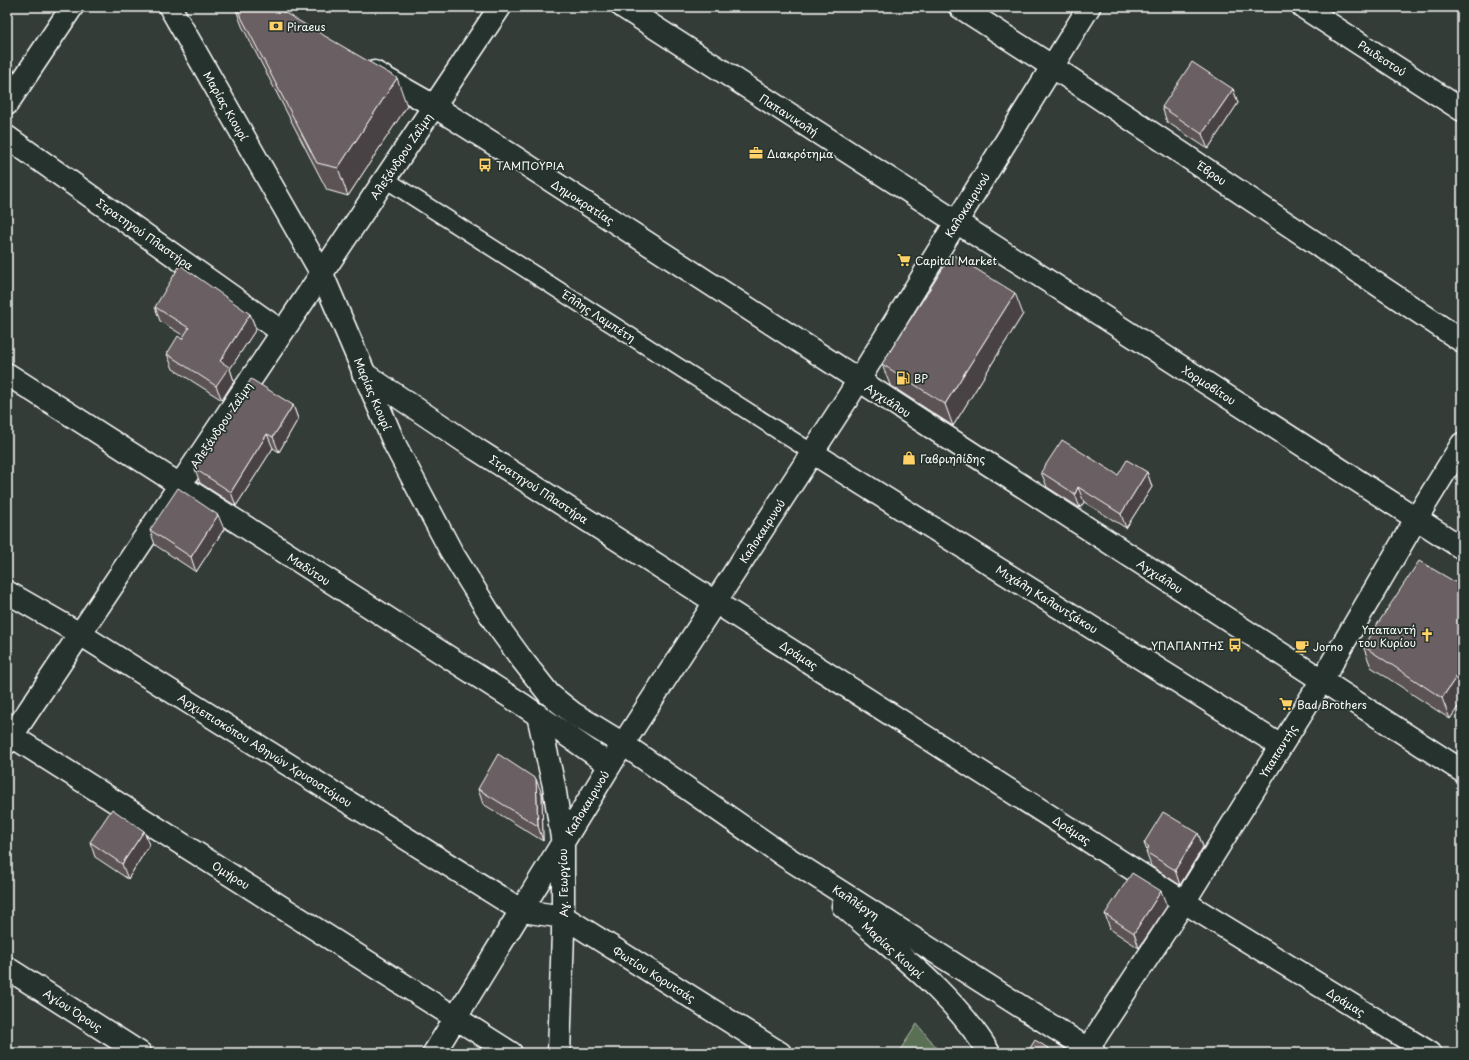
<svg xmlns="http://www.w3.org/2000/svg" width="1469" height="1060" font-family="'Playpen Sans',sans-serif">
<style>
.green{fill:#5a7054;stroke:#acb8aa}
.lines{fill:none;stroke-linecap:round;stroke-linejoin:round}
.service-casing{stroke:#fff;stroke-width:19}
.pedestrian-casing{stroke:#fff;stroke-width:25}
.minor-casing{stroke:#fff;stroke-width:25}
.tertiary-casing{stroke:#fff;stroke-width:25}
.secondary-casing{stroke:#fff;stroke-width:25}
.service{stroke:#26332d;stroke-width:16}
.pedestrian{stroke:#26332d;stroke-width:22}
.minor{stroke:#26332d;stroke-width:22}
.tertiary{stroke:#26332d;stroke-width:22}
.secondary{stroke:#26332d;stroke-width:22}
.wall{fill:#5b5254;stroke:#fff}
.shaded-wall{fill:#4a4245;stroke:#fff}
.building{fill:#6a5f62;stroke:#fff}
.labels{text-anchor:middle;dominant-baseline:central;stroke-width:3.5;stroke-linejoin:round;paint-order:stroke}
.poi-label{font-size:11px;fill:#fff;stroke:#26332d;text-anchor:start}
.street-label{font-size:11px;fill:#fff;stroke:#26332d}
</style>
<rect width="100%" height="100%" fill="#343c38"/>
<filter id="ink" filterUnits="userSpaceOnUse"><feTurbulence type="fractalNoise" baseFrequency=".025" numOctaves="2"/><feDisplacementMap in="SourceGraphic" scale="8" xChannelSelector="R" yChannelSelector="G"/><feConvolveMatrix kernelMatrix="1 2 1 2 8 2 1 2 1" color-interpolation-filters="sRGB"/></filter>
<g filter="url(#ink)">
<!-- green -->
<path class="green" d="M 917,1024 L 941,1053 L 898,1053 Z"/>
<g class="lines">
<!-- service casing -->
<g class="service-casing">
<path id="service" d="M 385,179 L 813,453"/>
</g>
<!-- pedestrian casing -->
<g class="pedestrian-casing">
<path id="pedestrian" d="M 170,7 L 322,274 L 395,445 L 451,551 L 496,624 L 520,657 L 549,694 L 574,714 L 623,744 L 786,857 L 888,922
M 843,906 C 894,951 954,994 989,1053"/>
</g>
<!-- minor casing -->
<g class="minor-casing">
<path id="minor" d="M 960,7 L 1053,67 L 1462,341
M 1303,7 L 1462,110
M 7,104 L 72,7
M 7,137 L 282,332
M 363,373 L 476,449 L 1184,902 L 1430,1053
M 7,374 L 523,705 L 610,765
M 813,453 L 1281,746
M 7,592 L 80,634 L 522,911 L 564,917 L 780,1053
M 538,715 L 554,786 L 563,844 L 563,932 L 559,1053
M 7,733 L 511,1053
M 7,743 L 434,106
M 888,922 L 1094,1053
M 7,968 L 140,1053
M 434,1053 L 623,744 L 847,399 L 1089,7
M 1085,1053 L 1184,902 L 1322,680 L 1416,519 L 1462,444"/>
</g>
<!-- tertiary casing -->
<g class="tertiary-casing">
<path id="tertiary" d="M 434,106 L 500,7"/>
</g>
<!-- secondary casing -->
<g class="secondary-casing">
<path id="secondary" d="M 623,7 L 1462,548
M 374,72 L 434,106 L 513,156 L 1462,771"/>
</g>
<!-- service -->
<use href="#service" class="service"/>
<!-- pedestrian -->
<use href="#pedestrian" class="pedestrian"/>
<!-- minor -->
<use href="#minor" class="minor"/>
<!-- tertiary -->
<use href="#tertiary" class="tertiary"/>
<!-- secondary -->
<use href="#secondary" class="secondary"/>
</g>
<!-- wall -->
<path class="wall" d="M 235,7 L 275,7 L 407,106 L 348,196 L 327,190 L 242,26 Z
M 1233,89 L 1238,103 L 1208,149 L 1167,122 L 1162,107 Z
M 155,307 L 250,314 L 256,329 L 230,369 L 234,381 L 222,400 L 173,369 L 167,354 L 184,336 L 160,321 Z
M 1023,314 L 953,426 L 890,385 L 882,364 Z
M 293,405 L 298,419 L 279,452 L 273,448 L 236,506 L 200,483 L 195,469 Z
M 1041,472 L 1118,475 L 1147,472 L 1152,487 L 1126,528 L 1084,502 L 1080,508 L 1047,487 Z
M 224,529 L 196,572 L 155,545 L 150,530 Z
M 1462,586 L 1462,701 L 1450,719 L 1371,667 L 1363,646 Z
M 478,789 L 542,794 L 543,841 L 483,804 Z
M 144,831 L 149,845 L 128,879 L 95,857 L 90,842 Z
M 1198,833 L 1203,847 L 1180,885 L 1151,866 L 1146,852 L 1147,851 L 1144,843 Z
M 1167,906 L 1139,948 L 1110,929 L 1105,914 Z"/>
<!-- shaded-wall -->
<path class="shaded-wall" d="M 9,57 L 14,71 L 7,82 L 7,59 Z
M 397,78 L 407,106 L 348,196 L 338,168 Z
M 1233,89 L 1238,103 L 1208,149 L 1202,134 Z
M 1015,293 L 1023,314 L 953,426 L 945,404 Z
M 250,314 L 256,329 L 230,369 L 234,381 L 222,400 L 216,386 L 220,361 Z
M 293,405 L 298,419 L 279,452 L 273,437 Z
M 267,434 L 273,448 L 236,506 L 231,492 Z
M 1147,472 L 1152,487 L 1126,528 L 1121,514 Z
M 1078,487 L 1084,502 L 1080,508 L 1075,494 Z
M 218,515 L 224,529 L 196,572 L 191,557 Z
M 1462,668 L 1462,701 L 1450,719 L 1442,698 Z
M 536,779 L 542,794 L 543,841 L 538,826 Z
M 144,831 L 149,845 L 128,879 L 122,864 Z
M 1198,833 L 1203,847 L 1180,885 L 1175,870 Z
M 1161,891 L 1167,906 L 1139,948 L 1134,933 Z"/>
<!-- building -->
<path class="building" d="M 236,7 L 275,7 L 397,78 L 338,168 L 317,163 Z
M 1192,62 L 1233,89 L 1202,134 L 1162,107 Z
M 952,254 L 1015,293 L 945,404 L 882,364 Z
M 180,265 L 250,314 L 220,361 L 229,367 L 216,386 L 167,354 L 178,336 L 182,339 L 189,328 L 155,307 Z
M 251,379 L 293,405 L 273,437 L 267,434 L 231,492 L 195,469 Z
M 1062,440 L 1118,475 L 1127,460 L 1147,472 L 1121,514 L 1078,487 L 1075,494 L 1041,472 Z
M 178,488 L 218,515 L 191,557 L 150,530 Z
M 1419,561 L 1462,586 L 1462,668 L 1442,698 L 1363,646 Z
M 498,754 L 536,779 L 538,826 L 478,789 Z
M 112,809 L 144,831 L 122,864 L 90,842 Z
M 1163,812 L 1198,833 L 1175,870 L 1146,852 L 1149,847 L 1144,843 Z
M 1132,873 L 1161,891 L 1134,933 L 1105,914 Z
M 1035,1040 L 1056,1053 L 1027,1053 Z"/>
</g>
<!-- icons -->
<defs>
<g id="bank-bare" transform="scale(1.08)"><path d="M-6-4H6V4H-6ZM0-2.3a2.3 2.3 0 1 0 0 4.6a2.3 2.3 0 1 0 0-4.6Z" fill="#ffd166" stroke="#26332d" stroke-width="2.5" paint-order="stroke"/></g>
<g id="office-bare" transform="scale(1.08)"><path d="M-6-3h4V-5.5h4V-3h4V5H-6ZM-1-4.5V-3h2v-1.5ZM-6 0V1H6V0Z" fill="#ffd166" stroke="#26332d" stroke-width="2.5" paint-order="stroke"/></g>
<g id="bus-bare" transform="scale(1.08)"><path d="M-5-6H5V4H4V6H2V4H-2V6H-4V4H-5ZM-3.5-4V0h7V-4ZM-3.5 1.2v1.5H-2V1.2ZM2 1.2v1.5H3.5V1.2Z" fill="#ffd166" stroke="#26332d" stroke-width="2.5" paint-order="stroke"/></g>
<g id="supermarket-bare" transform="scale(1.08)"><path d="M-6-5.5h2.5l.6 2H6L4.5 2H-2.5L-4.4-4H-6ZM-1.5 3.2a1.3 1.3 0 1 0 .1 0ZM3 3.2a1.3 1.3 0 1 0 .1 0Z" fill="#ffd166" stroke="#26332d" stroke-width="2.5" paint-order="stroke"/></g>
<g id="fuel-bare" transform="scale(1.08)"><path d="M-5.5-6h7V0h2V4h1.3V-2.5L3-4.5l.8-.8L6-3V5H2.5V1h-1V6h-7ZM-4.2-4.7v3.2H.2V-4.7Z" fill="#ffd166" stroke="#26332d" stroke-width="2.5" paint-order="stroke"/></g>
<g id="shop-bare" transform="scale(1.08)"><path d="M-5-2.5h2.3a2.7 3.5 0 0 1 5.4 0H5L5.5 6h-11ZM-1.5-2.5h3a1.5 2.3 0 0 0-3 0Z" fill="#ffd166" stroke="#26332d" stroke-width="2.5" paint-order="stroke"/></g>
<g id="church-bare" transform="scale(1.08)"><path d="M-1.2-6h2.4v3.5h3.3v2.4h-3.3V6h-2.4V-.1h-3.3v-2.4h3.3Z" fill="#ffd166" stroke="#26332d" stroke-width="2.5" paint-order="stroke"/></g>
<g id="cafe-bare" transform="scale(1.08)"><path d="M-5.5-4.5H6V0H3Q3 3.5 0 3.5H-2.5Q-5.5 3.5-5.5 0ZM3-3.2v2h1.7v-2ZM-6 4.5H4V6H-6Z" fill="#ffd166" stroke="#26332d" stroke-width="2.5" paint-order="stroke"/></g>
</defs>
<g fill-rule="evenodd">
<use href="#bank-bare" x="276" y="26"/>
<use href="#office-bare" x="756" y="153"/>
<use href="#bus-bare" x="485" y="165"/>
<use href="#supermarket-bare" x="904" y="260"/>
<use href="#fuel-bare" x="903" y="378"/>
<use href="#shop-bare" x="909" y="458"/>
<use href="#church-bare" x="1427" y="635"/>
<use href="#bus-bare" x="1235" y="645"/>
<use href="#cafe-bare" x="1302" y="646"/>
<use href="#supermarket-bare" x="1286" y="704"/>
</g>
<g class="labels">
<!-- poi labels -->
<g class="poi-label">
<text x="287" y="26">Piraeus</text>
<text x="767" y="153">Διακρότημα</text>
<text x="496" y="165">ΤΑΜΠΟΥΡΙΑ</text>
<text x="915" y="260">Capital Market</text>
<text x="914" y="378">BP</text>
<text x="920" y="458">Γαβριηλίδης</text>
<text x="1416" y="629" text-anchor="end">Υπαπαντή<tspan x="1416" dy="13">του Κυρίου</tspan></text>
<text x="1224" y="645" text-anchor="end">ΥΠΑΠΑΝΤΗΣ</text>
<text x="1313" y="646">Jorno</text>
<text x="1297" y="704">Bad Brothers</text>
</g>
<!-- street labels -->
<g class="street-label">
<text transform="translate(1382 58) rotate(33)">Ραιδεστού</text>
<text transform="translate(226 106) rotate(60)">Μαρίας Κιουρί</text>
<text transform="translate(789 115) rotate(33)">Παπανικολή</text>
<text transform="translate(401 156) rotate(-56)">Αλεξάνδρου Ζαΐμη</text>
<text transform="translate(1212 173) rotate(34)">Έβρου</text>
<text transform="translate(583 202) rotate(33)">Δημοκρατίας</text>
<text transform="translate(967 205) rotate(-58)">Καλοκαιρινού</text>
<text transform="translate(145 234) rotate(35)">Στρατηγού Πλαστήρα</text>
<text transform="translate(599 316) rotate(33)">Έλλης Λαμπέτη</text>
<text transform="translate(1209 385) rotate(33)">Χορμοβίτου</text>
<text transform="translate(373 394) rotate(67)">Μαρίας Κιουρί</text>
<text transform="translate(888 400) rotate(33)">Αγχιάλου</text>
<text transform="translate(221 425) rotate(-56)">Αλεξάνδρου Ζαΐμη</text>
<text transform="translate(539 489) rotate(33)">Στρατηγού Πλαστήρα</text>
<text transform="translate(762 531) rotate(-57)">Καλοκαιρινού</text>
<text transform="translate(309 569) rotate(33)">Μαδύτου</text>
<text transform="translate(1160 576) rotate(33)">Αγχιάλου</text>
<text transform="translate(1047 599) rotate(32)">Μιχάλη Καλαντζάκου</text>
<text transform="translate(799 655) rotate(33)">Δράμας</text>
<text transform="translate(265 750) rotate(32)">Αρχιεπισκόπου Αθηνών Χρυσοστόμου</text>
<text transform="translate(1278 751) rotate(-58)">Υπαπαντής</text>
<text transform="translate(587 803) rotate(-59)">Καλοκαιρινού</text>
<text transform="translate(1072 830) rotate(33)">Δράμας</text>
<text transform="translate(231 875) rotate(32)">Ομήρου</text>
<text transform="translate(563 883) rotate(-91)">Αγ. Γεωργίου</text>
<text transform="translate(856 902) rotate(33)">Καλλέργη</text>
<text transform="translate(893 950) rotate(42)">Μαρίας Κιουρί</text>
<text transform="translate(654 974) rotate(32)">Φωτίου Κορυτσάς</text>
<text transform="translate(1346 1002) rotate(32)">Δράμας</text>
<text transform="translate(73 1010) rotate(33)">Αγίου Όρους</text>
</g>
</g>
<!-- margin -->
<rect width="1469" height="1060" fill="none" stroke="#26332d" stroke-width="24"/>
<rect x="12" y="12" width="1445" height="1036" fill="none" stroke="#fff" stroke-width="1.5" filter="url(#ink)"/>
</svg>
